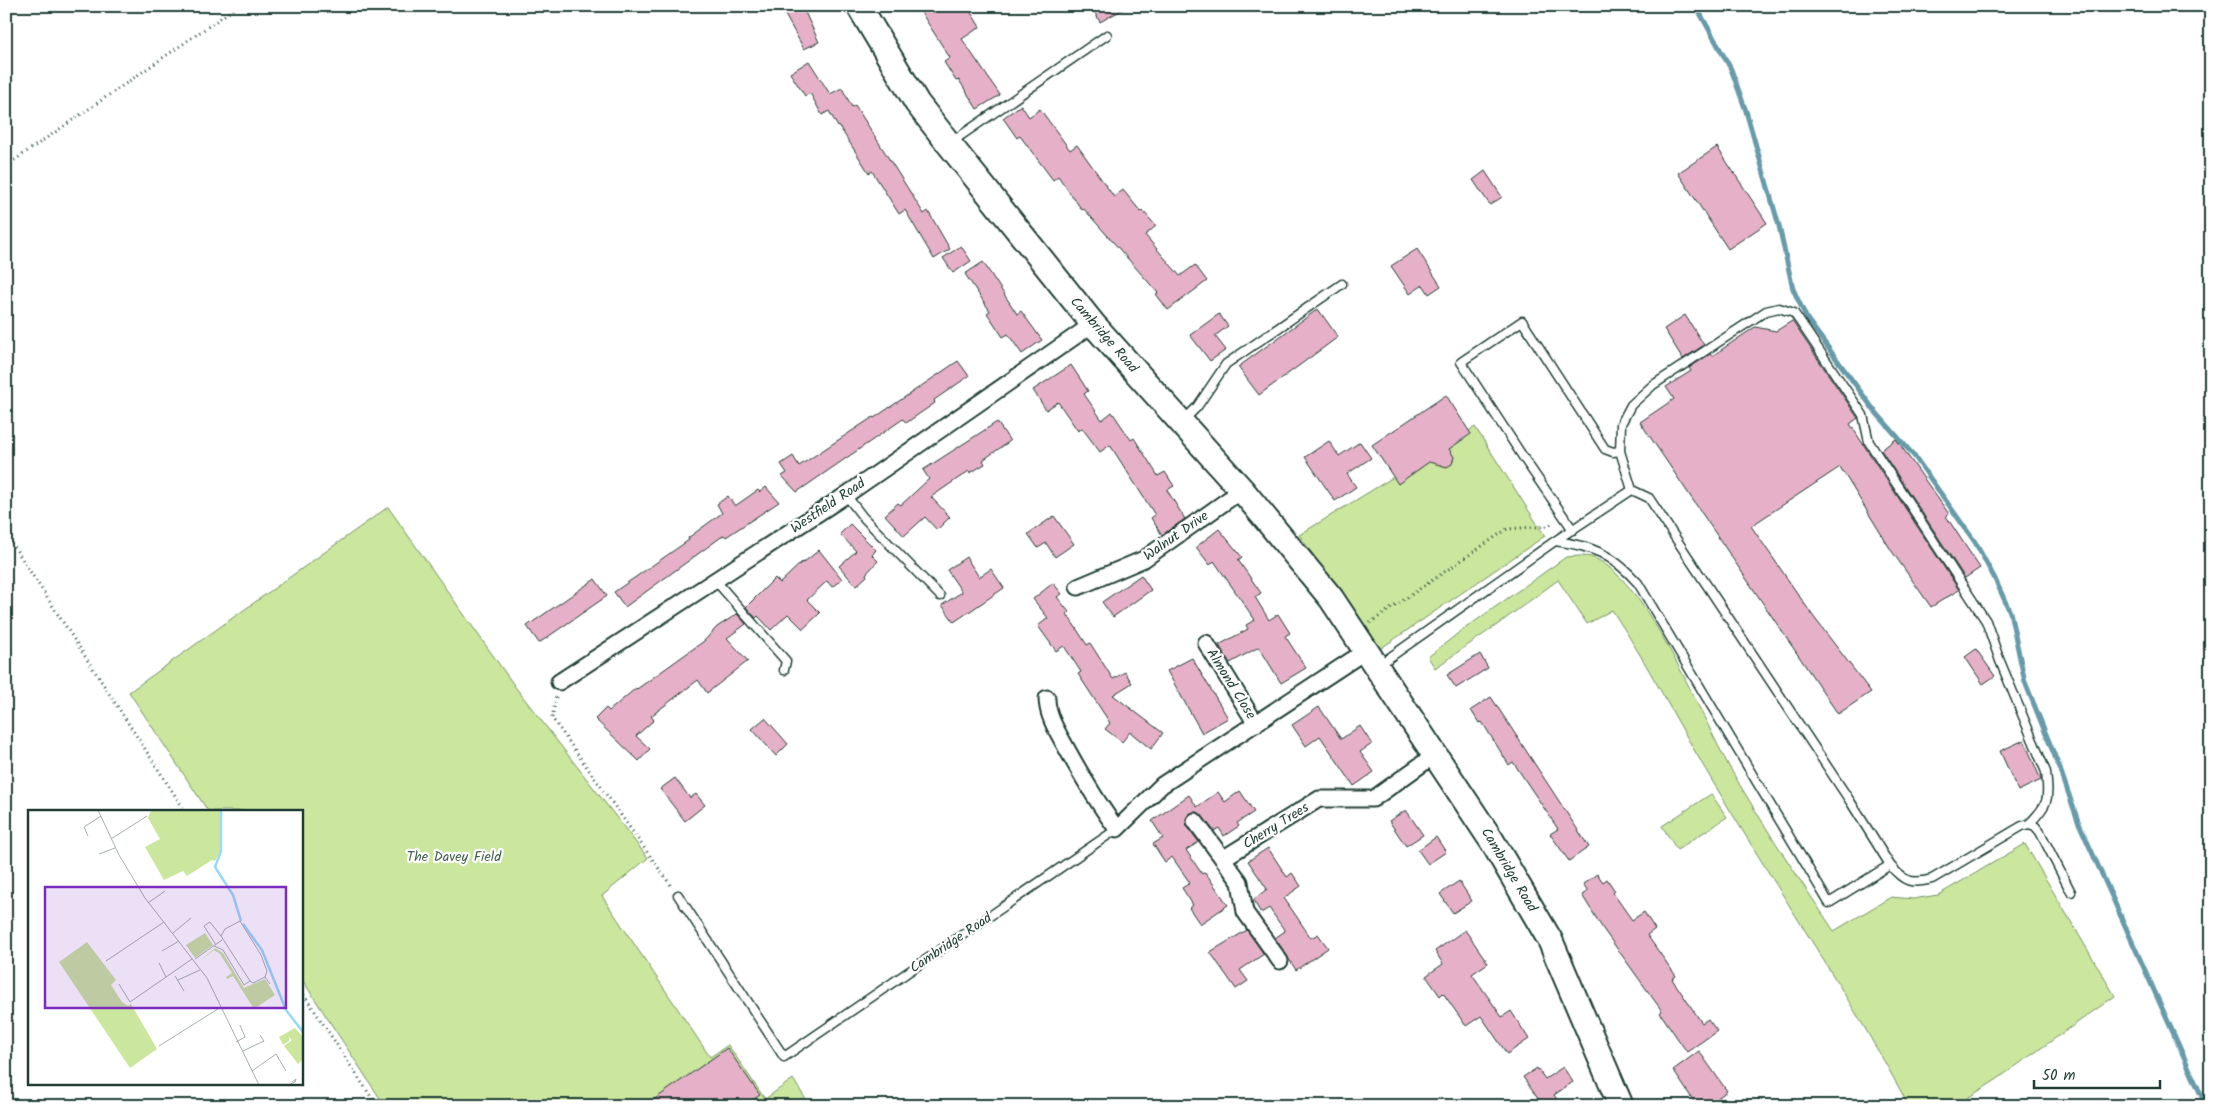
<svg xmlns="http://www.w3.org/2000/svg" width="2217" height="1112" font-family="Kalam,sans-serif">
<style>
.green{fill:#cbe69d;stroke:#759268}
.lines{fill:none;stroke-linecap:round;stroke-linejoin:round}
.stream{stroke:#679baa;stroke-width:5}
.building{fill:#e6b0c8;stroke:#1f3d34}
.lane-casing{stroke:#1f3d34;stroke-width:11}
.street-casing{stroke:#1f3d34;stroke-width:19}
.primary-casing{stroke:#1f3d34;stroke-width:28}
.path{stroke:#1f3d34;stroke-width:3;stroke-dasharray:1 4;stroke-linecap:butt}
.lane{stroke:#fff;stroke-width:8}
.street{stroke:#fff;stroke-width:15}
.primary{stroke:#fff;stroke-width:24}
.labels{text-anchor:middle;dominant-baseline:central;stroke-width:4.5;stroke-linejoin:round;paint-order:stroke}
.street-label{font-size:14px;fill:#1f3d34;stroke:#fff}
.park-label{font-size:14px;fill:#415f49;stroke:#fff}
.inset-river{fill:none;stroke:#97daf9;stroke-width:2.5}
.inset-road{fill:none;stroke:#a5b1ae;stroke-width:1}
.view{fill:#7b2cbf;fill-opacity:0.15;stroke:#7b2cbf;stroke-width:2.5}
.inset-edge{fill:none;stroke:#1f3d34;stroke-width:2.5}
</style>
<rect width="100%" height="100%" fill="#fff"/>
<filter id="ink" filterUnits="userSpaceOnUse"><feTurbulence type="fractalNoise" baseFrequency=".02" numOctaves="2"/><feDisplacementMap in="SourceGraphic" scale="10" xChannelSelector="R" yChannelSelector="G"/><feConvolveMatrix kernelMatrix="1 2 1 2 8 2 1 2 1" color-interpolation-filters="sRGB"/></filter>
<g filter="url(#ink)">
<!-- green -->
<path class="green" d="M 1475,427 L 1545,536 L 1380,649 L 1299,535 Z
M 388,507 L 516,688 L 648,858 L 602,896 L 710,1057 L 728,1045 L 765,1099 L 793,1079 L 810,1106 L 385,1106 L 301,978 L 301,811 L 208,811 L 129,692 Z
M 1579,556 C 1583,556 1589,556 1594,558 C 1647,580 1701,717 1730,768 C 1762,824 1798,877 1834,931 L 1891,897 L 1913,899 L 1938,895 L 2025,844 L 2115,996 L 1996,1080 L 1955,1106 L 1909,1106 C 1851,998 1782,897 1719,792 C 1682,732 1651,669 1612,610 L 1587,624 L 1558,580 L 1497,625 L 1435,668 L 1428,657 L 1457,634 L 1566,557 Z
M 1711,794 L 1727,817 L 1677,850 L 1662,826 Z"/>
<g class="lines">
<!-- stream -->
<path class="stream" d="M 1696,6 L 1731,69 L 1746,111 L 1779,226 L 1793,289 L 1807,319 L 1874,410 L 1915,457 L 1975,542 L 1995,579 L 2010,612 L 2025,682 L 2060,769 L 2078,821 L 2206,1106"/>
</g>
<!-- building -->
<path class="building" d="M 780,6 L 802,6 L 819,42 L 804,49 Z
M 917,6 L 967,6 L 980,27 L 962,39 L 1000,95 L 977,109 L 959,80 L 956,81 L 944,62 L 950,58 Z
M 1091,6 L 1129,6 L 1100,22 Z
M 809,61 L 830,94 L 842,88 L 852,107 L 855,105 L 924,214 L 928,211 L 950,249 L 934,259 L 905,210 L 899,214 L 872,171 L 869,173 L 839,126 L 838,127 L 829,111 L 822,115 L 810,93 L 805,96 L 790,73 Z
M 1021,105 L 1029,117 L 1040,109 L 1070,150 L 1077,145 L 1114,197 L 1123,190 L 1141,212 L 1143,211 L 1156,226 L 1145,235 L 1180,276 L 1195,265 L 1207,281 L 1168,310 L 1156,294 L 1158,293 L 1084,209 L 1082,210 L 1058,176 L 1053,180 L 1020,136 L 1017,138 L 1003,118 Z
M 1717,147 L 1767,223 L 1728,249 L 1678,173 Z
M 1485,171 L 1502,197 L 1490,205 L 1473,180 Z
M 961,246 L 971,261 L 953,273 L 943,258 Z
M 1417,249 L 1441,286 L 1429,294 L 1423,285 L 1410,294 L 1391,266 Z
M 983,262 L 1017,314 L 1021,311 L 1042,340 L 1022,354 L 1008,334 L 1003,337 L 987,313 L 990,311 L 965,274 Z
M 1318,309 L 1338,337 L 1259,395 L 1238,367 Z
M 1219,314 L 1228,326 L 1215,336 L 1226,350 L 1210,361 L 1190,335 Z
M 1685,315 L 1704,345 L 1683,359 L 1664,329 Z
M 1792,321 L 1858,418 L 1850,424 L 1959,590 L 1931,607 L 1891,550 L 1840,467 L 1751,526 L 1813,616 L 1871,692 L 1838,714 L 1640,422 L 1674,399 L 1666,387 L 1691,371 L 1689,368 L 1710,354 L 1712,356 L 1755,327 L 1776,331 Z
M 958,361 L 969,376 L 934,400 L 935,403 L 906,423 L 903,419 L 797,492 L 782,476 L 787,473 L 781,464 L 793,456 L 799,466 L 873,417 L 874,418 Z
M 1071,365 L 1088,391 L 1084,394 L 1102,420 L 1112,412 L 1131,440 L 1134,438 L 1158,476 L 1165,472 L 1174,486 L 1167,490 L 1185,519 L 1162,535 L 1151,518 L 1155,515 L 1110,445 L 1100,452 L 1082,428 L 1078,431 L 1058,402 L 1046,410 L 1033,390 Z
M 1446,395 L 1471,434 L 1449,449 L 1454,457 L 1452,464 L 1447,467 L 1429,462 L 1398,484 L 1372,445 Z
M 997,422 L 1010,441 L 983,460 L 985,464 L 970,473 L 969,471 L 931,497 L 950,517 L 937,530 L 925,517 L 904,536 L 885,515 L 898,503 L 901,505 L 929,479 L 923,470 Z
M 1896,439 L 1949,514 L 1946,516 L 1980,568 L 1965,578 L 1881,450 Z
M 1329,441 L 1339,456 L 1360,442 L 1371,458 L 1347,474 L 1356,487 L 1335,501 L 1305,457 Z
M 766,487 L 779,502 L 726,537 L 724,535 L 625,607 L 614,592 L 689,540 L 688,538 L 722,513 L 717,504 L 728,496 L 735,506 L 758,490 L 760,492 Z
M 1054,516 L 1074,544 L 1055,557 L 1046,543 L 1038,548 L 1028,534 Z
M 850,524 L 876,550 L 872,555 L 878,561 L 866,574 L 867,576 L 856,586 L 839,566 L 856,551 L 840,534 Z
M 1219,529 L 1242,557 L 1238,560 L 1261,593 L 1255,597 L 1269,620 L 1278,614 L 1290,633 L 1285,636 L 1306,668 L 1281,683 L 1259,647 L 1230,663 L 1219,645 L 1248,629 L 1246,625 L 1255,620 L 1214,561 L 1210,565 L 1196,547 Z
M 819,550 L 842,579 L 832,587 L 827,581 L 807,600 L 820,613 L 803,629 L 788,614 L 771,630 L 758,616 L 756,618 L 746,607 L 775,578 L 780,583 L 802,562 L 803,563 Z
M 966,557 L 979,577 L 991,569 L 1004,588 L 954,622 L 942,605 L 962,592 L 947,570 Z
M 1141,575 L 1151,590 L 1113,617 L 1102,602 Z
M 595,579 L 607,596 L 539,643 L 527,626 Z
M 1053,583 L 1062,594 L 1057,597 L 1069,612 L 1067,614 L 1087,645 L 1090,643 L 1113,679 L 1125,672 L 1132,683 L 1113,695 L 1163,733 L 1151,749 L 1130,732 L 1122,742 L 1105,729 L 1110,723 L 1078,674 L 1081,672 L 1064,646 L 1056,651 L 1038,626 L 1048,618 L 1033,599 Z
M 737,614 L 746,624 L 727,638 L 748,661 L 707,693 L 698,680 L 651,716 L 654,720 L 636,736 L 650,749 L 639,761 L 595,719 L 606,708 L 609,711 L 636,688 L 637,689 L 704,641 L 717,627 Z
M 1976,649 L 1995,676 L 1983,684 L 1965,657 Z
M 1480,654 L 1488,668 L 1456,688 L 1447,675 Z
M 1192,658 L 1228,718 L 1202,733 L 1167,671 Z
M 1491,697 L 1589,847 L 1569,861 L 1550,834 L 1558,829 L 1513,762 L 1509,765 L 1482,722 L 1479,723 L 1471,710 Z
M 1319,707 L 1341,739 L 1360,726 L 1372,744 L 1360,752 L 1374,772 L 1354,786 L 1320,736 L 1306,746 L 1292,725 Z
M 765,718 L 788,744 L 776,756 L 752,729 Z
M 2024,740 L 2041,780 L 2018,791 L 2000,751 Z
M 675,778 L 690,798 L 696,794 L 705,805 L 685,821 L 660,789 Z
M 1240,791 L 1254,812 L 1237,823 L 1239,826 L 1224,836 L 1219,828 L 1214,831 L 1199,813 L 1193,812 L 1186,818 L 1187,826 L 1199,842 L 1186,850 L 1202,874 L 1205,872 L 1228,905 L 1200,924 L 1189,908 L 1193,905 L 1182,888 L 1190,883 L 1172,857 L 1165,862 L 1153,844 L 1163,838 L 1152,821 L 1189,795 L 1197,807 L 1218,792 L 1225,802 Z
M 1406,810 L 1423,835 L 1406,846 L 1389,821 Z
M 1436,837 L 1446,852 L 1428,864 L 1418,850 Z
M 1268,848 L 1287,877 L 1292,873 L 1301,886 L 1284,898 L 1311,938 L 1318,934 L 1328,948 L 1296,970 L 1275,938 L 1285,931 L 1269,908 L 1261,913 L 1253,900 L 1267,889 L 1248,861 Z
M 1597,874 L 1603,882 L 1607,879 L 1615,891 L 1613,893 L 1632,920 L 1644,912 L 1655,929 L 1647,935 L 1676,976 L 1672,979 L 1702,1023 L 1708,1019 L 1717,1031 L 1687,1052 L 1660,1013 L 1662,1011 L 1603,929 L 1582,895 L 1588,891 L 1583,884 Z
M 1459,881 L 1472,901 L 1453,913 L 1440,894 Z
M 1247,930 L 1264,954 L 1240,970 L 1248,981 L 1236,989 L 1210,952 Z
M 1465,930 L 1488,963 L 1472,974 L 1502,1017 L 1511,1011 L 1529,1039 L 1507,1054 L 1481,1016 L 1466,1026 L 1443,993 L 1440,996 L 1426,976 L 1443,964 L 1435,951 Z
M 727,1048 L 760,1095 L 744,1106 L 645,1106 Z
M 1699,1051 L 1727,1091 L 1707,1106 L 1697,1106 L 1673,1070 Z
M 1563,1067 L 1573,1082 L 1554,1095 L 1561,1106 L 1543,1106 L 1523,1077 L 1537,1068 L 1545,1079 Z"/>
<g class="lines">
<!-- lane casing -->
<g class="lane-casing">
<path id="lane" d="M 950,143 L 1107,35
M 1183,421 L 1197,407 L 1226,364 L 1342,284
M 1632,490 L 1620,451 L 1621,424 L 1631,405 L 1653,385 L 1766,311 L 1779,308 L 1794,313 L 1863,415 L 1869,442 L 1986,621 L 2000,661 L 2046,772 C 2049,800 2049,804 2029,824
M 846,495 L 862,516 L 940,596
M 1573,530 L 1525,460 L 1461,362 L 1522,321 L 1605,449 L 1613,452 L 1620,451
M 1555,541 C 1593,546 1612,554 1638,583 L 1829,903 L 1890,865 L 1850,801 L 1649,498 L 1632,490
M 715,580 L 786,661 L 784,670
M 1379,665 L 1555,541 L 1632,490
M 1890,865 C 1903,881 1911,885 1932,879 L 2022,826 L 2029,824 L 2035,826 L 2040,832 L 2071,892
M 678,895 L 784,1057 L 1117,829"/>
</g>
<!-- street casing -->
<g class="street-casing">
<path id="street" d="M 1078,587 L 1144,559 L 1242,490
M 1206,643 L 1256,724
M 559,682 L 846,495 L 1093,324
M 1047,698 C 1047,717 1059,734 1068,751 C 1083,778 1098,804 1117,829 L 1162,785 L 1367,650
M 1195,821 L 1240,882 L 1245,912 L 1280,961
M 1224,858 L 1319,799 L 1373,799 L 1436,754"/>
</g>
<!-- primary casing -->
<g class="primary-casing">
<path id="primary" d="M 859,6 L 917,103 L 949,144 L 1093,324 L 1242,490 L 1331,598 L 1492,841 L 1550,940 L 1621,1106"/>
</g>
<!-- path -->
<path class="path" d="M 6,166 L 238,6
M 6,534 L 185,811
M 1370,623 L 1507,529 L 1548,526 L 1553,523
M 556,697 L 552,718 L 672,887
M 301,990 L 377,1106"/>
<!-- lane -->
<use href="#lane" class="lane"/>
<!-- street -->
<use href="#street" class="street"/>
<!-- primary -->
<use href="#primary" class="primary"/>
</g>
</g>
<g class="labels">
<!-- street labels -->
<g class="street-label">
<text transform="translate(1104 335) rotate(49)">Cambridge Road</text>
<text transform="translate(828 506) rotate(-34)">Westfield Road</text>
<text transform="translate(1176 536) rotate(-35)">Walnut Drive</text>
<text transform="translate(1231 684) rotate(58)">Almond Close</text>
<text transform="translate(1276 826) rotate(-32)">Cherry Trees</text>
<text transform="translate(1509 870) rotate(59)">Cambridge Road</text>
<text transform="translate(951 943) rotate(-34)">Cambridge Road</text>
</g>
<!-- park labels -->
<g class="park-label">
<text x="454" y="857">The Davey Field</text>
</g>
</g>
<!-- overview -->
<g transform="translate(28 810)">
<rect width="275" height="275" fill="#fff"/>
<path d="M 123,0 L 192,0 L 192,42 L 187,51 L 184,50 L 159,66 L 155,61 L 136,70 L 117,37 L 132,29 L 120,8 ZM 177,123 L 185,135 L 167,148 L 158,135 ZM 59,132 L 88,170 L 83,175 L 94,192 L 100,196 L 103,194 L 129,239 L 102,258 L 31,152 ZM 187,138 L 195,143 L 216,178 L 237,169 L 247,185 L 226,199 L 205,166 L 199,169 L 198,167 L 204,163 L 192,144 L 186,140 L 173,150 ZM 267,218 L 275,227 L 275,249 L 270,254 L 256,236 L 264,230 L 261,227 L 261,231 L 255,235 L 251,227 Z" fill="#cbe69d"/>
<path class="inset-river" d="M 193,0 L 193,41 L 187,57 L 205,85 L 213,111M 215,114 L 234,140 L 258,200 L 275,222"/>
<path class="inset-road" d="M 70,0 L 91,45 L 117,88 L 179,168 L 231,275M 60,26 L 56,17 L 73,6M 83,29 L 119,6M 71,44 L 87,38M 120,93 L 137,81M 145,123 L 163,108M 188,135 L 176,116 L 182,112 L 193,126M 186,136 L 195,140 L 216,175 L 222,171 L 193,126 L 197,119 L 212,111 L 233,145 L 239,161 L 237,167M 134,141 L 151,131M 167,149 L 194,130M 78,151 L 136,112M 131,153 L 138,167M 147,166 L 156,181M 150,170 L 172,160M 222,171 L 225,173 L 237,167 L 242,174M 91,174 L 102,192 L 164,149M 208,232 L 217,227 L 212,215M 131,236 L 193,197M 215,241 L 236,231 L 232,225M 224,261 L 248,244 L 258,261M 260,275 L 267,272 L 268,269 L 264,272"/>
<path class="view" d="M 17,77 L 258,77 L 258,198 L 17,198 Z"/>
<rect width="275" height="275" class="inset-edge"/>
</g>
<!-- margin -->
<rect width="2217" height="1112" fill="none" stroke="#fff" stroke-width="25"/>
<rect x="12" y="12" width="2192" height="1087" fill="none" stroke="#1f3d34" stroke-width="2" filter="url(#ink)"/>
<!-- scale -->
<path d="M2034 1080v8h126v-8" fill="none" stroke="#1f3d34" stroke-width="2.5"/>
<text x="2042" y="1080" font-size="15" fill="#1f3d34" stroke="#ffffff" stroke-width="4" paint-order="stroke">50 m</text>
</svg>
